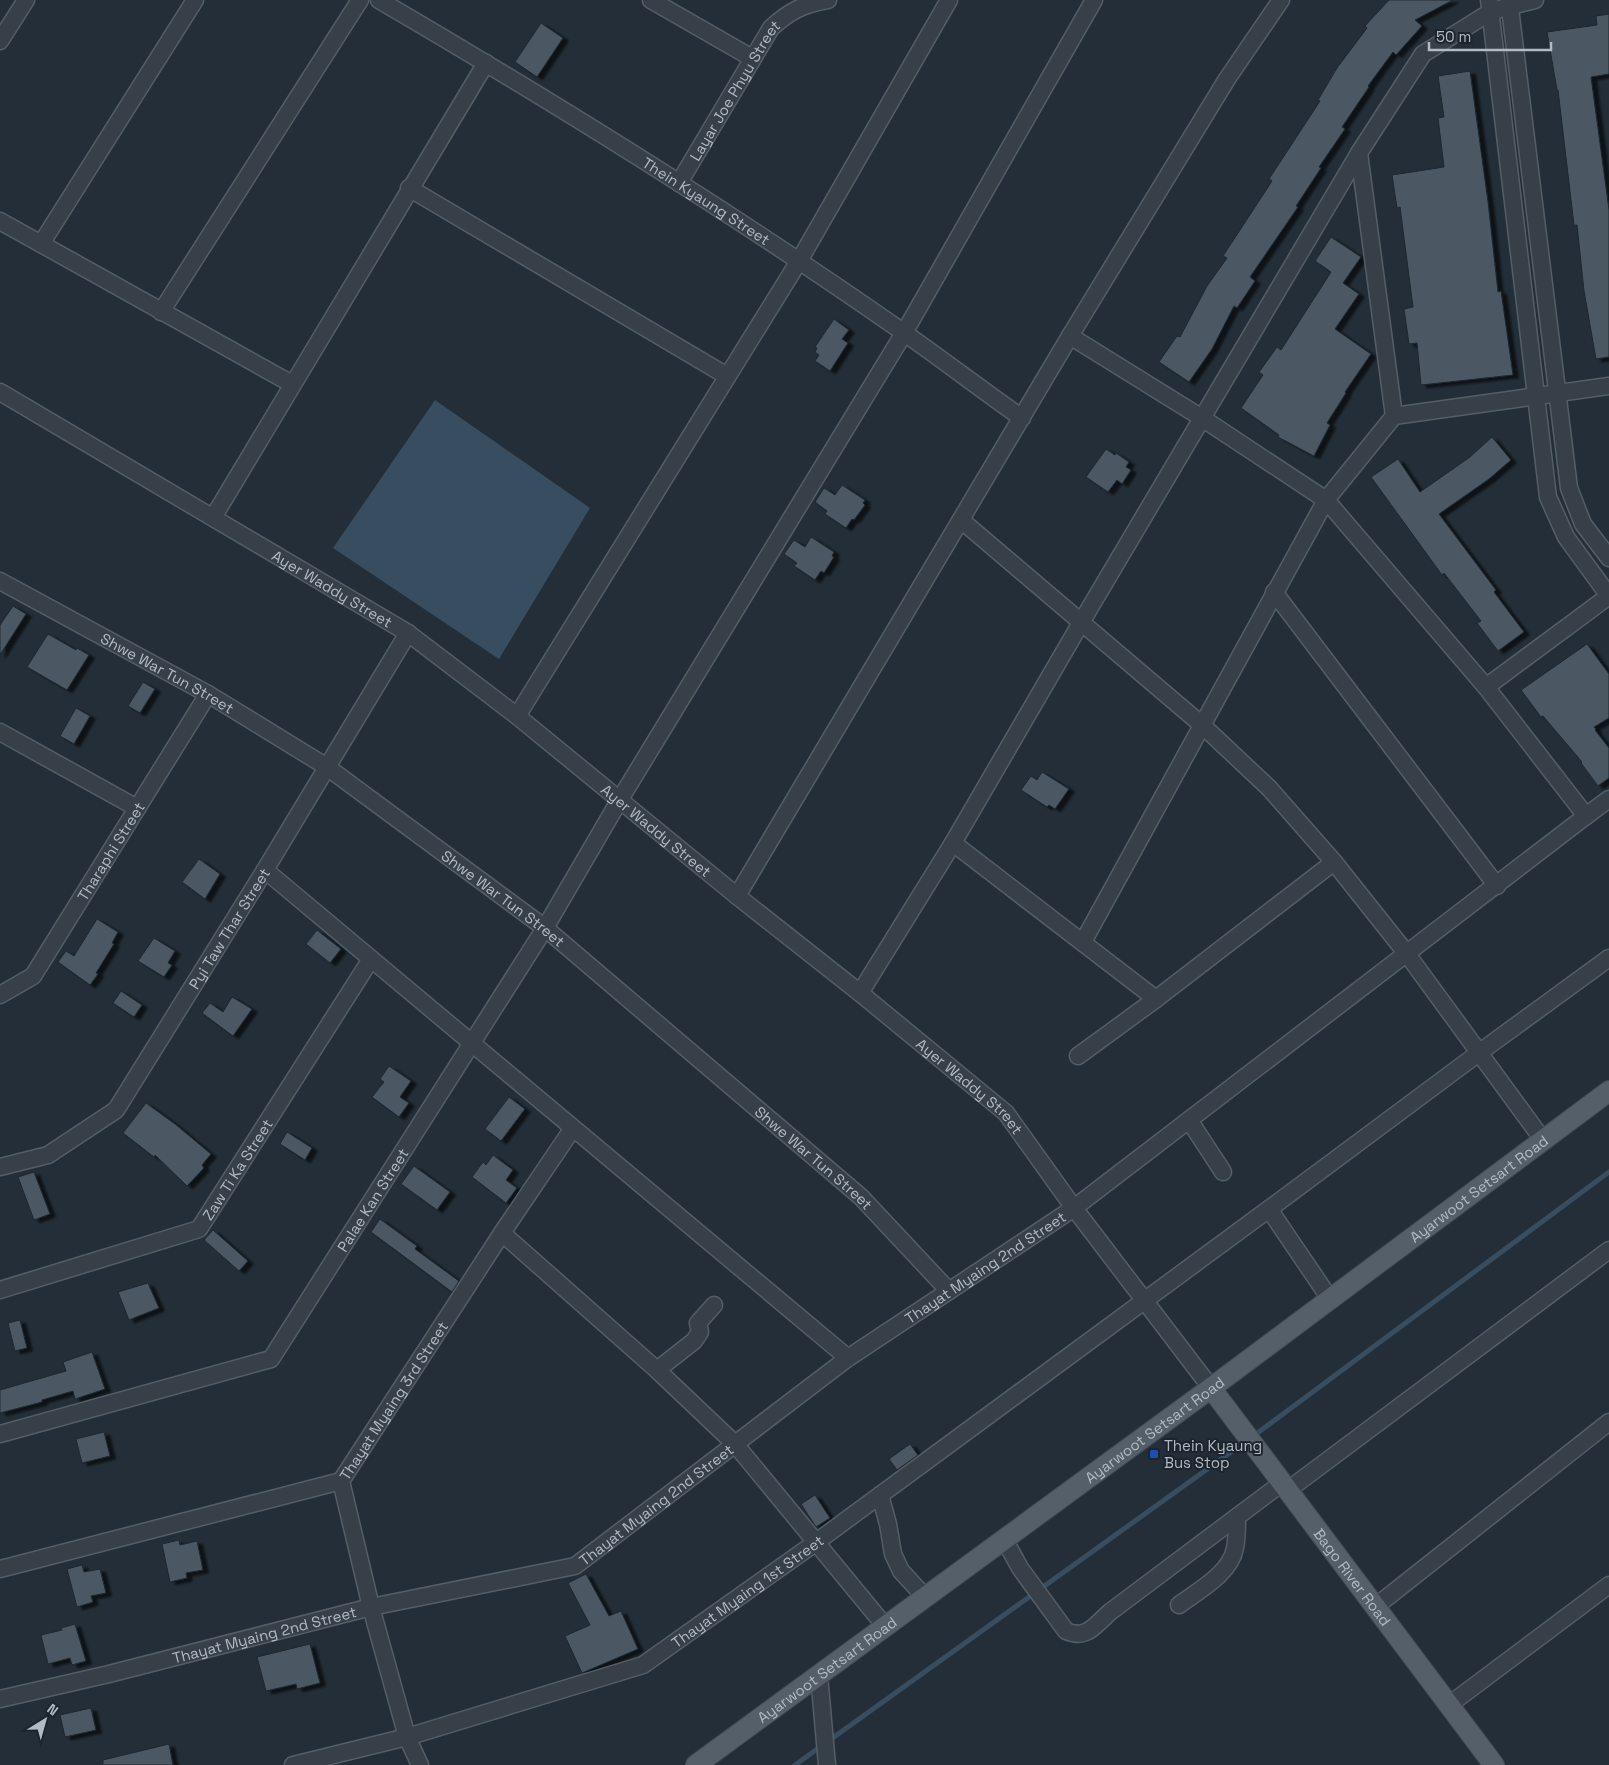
<svg xmlns="http://www.w3.org/2000/svg" width="1609" height="1765" font-family="'Space Grotesk',sans-serif">
<style>
.water{fill:#394d60}
.lines{fill:none;stroke-linecap:round;stroke-linejoin:round}
.stream{stroke:#394d60;stroke-width:5}
.building{fill:#4b5964;stroke:#1e272f;filter:url(#shadow)}
.minor-casing{stroke:#545e66;stroke-width:19}
.major-casing{stroke:#404952;stroke-width:22}
.minor{stroke:#374049;stroke-width:16}
.major{stroke:#555f69;stroke-width:20}
.transit-dot{fill:#1a4fb4;stroke:#1c252d;stroke-width:2}
.labels{text-anchor:middle;dominant-baseline:central;stroke-width:4;stroke-linejoin:round;paint-order:stroke}
.street-label{font-size:15px;fill:#b1bbc5;stroke:#1c252d}
.poi-label{font-size:15px;fill:#b1bbc5;stroke:#1c252d;text-anchor:start}
</style>
<defs>
<filter id="shadow"><feDropShadow dx="5.5" dy="3" stdDeviation="1" flood-color="#0009"/></filter>
</defs>
<rect width="100%" height="100%" fill="#232e38"/>
<!-- water -->
<path class="water" d="M 435,400 L 590,508 L 499,659 L 333,548 Z"/>
<g class="lines">
<!-- stream -->
<path class="stream" d="M 1252,1437 L 1609,1172
M 795,1765 L 1245,1442"/>
</g>
<!-- building -->
<path class="building" d="M 1389,0 L 1453,0 L 1415,20 L 1422,26 L 1396,55 L 1393,52 L 1368,86 L 1369,87 L 1342,127 L 1345,129 L 1319,167 L 1321,168 L 1296,206 L 1298,207 L 1250,277 L 1255,281 L 1237,308 L 1234,306 L 1212,349 L 1189,382 L 1159,362 L 1177,336 L 1180,337 L 1207,286 L 1227,258 L 1223,256 L 1272,181 L 1269,179 L 1320,101 L 1318,100 L 1337,68 L 1367,28 L 1365,26 Z
M 1609,14 L 1609,74 L 1591,77 L 1609,210 L 1609,357 L 1596,359 L 1584,291 L 1577,225 L 1574,225 L 1558,90 L 1557,90 L 1547,32 L 1597,25 L 1596,16 Z
M 541,23 L 563,38 L 537,77 L 515,62 Z
M 1470,71 L 1488,202 L 1498,292 L 1501,291 L 1513,375 L 1421,385 L 1417,343 L 1409,344 L 1404,309 L 1413,307 L 1400,207 L 1397,208 L 1392,175 L 1444,167 L 1438,118 L 1444,117 L 1438,76 Z
M 1331,237 L 1361,257 L 1343,283 L 1359,294 L 1335,329 L 1371,354 L 1345,392 L 1346,393 L 1327,423 L 1330,425 L 1314,456 L 1278,437 L 1279,435 L 1241,408 L 1263,375 L 1259,372 L 1277,347 L 1281,350 L 1331,272 L 1315,261 Z
M 834,319 L 849,330 L 842,339 L 848,343 L 830,371 L 815,361 L 819,355 L 815,352 L 817,348 L 815,347 Z
M 1492,437 L 1511,460 L 1489,479 L 1439,514 L 1496,590 L 1494,592 L 1524,632 L 1498,651 L 1477,623 L 1481,621 L 1444,573 L 1442,575 L 1371,477 L 1398,459 L 1420,492 L 1470,457 Z
M 1106,449 L 1115,455 L 1116,453 L 1129,462 L 1126,467 L 1131,470 L 1122,484 L 1117,480 L 1108,492 L 1086,477 Z
M 842,485 L 865,500 L 863,503 L 865,505 L 854,520 L 852,519 L 846,528 L 825,514 L 827,511 L 815,502 L 824,488 L 835,495 Z
M 811,537 L 834,552 L 832,556 L 834,557 L 824,573 L 821,571 L 815,580 L 794,566 L 797,563 L 784,554 L 794,540 L 805,547 Z
M 13,606 L 26,614 L 0,655 L 0,625 Z
M 48,634 L 76,650 L 77,648 L 89,655 L 67,690 L 27,667 Z
M 1587,644 L 1609,674 L 1609,718 L 1594,727 L 1596,729 L 1595,730 L 1609,748 L 1609,778 L 1598,786 L 1581,763 L 1582,762 L 1543,716 L 1541,717 L 1521,690 Z
M 143,682 L 155,689 L 140,713 L 128,706 Z
M 76,708 L 90,716 L 74,744 L 60,736 Z
M 1042,772 L 1069,789 L 1055,809 L 1049,805 L 1047,807 L 1021,790 L 1031,776 L 1037,780 Z
M 199,859 L 220,874 L 205,899 L 182,882 Z
M 97,919 L 118,932 L 112,943 L 114,944 L 96,973 L 98,974 L 90,985 L 58,962 L 66,951 L 74,956 Z
M 317,930 L 341,949 L 330,963 L 306,944 Z
M 154,938 L 175,951 L 168,963 L 172,965 L 164,977 L 138,961 Z
M 121,991 L 142,1005 L 134,1017 L 113,1003 Z
M 232,997 L 252,1009 L 233,1036 L 202,1013 L 210,1003 L 223,1012 Z
M 389,1066 L 411,1081 L 400,1097 L 409,1103 L 399,1117 L 372,1097 L 384,1082 L 380,1079 Z
M 509,1097 L 525,1109 L 501,1141 L 485,1129 Z
M 146,1103 L 175,1124 L 211,1154 L 202,1165 L 204,1168 L 187,1186 L 155,1155 L 154,1157 L 123,1133 Z
M 287,1132 L 312,1148 L 305,1160 L 280,1144 Z
M 493,1155 L 513,1170 L 506,1180 L 517,1188 L 506,1203 L 472,1177 L 483,1162 L 486,1165 Z
M 414,1166 L 450,1192 L 437,1210 L 401,1184 Z
M 34,1172 L 50,1214 L 34,1220 L 18,1177 Z
M 380,1219 L 417,1246 L 415,1249 L 459,1281 L 452,1292 L 371,1232 Z
M 213,1230 L 248,1261 L 239,1271 L 204,1240 Z
M 148,1283 L 159,1308 L 129,1320 L 118,1292 Z
M 20,1320 L 27,1348 L 15,1351 L 8,1323 Z
M 92,1352 L 105,1389 L 75,1399 L 73,1391 L 42,1400 L 42,1402 L 0,1413 L 0,1390 L 66,1371 L 63,1362 Z
M 104,1432 L 110,1456 L 82,1463 L 76,1439 Z
M 910,1444 L 918,1455 L 897,1470 L 889,1459 Z
M 815,1495 L 830,1518 L 816,1527 L 801,1504 Z
M 179,1540 L 180,1545 L 197,1541 L 203,1570 L 186,1573 L 187,1578 L 170,1582 L 162,1544 Z
M 82,1565 L 84,1572 L 100,1569 L 106,1593 L 91,1596 L 93,1602 L 77,1607 L 67,1569 Z
M 586,1574 L 609,1616 L 621,1611 L 638,1649 L 582,1673 L 565,1636 L 590,1625 L 568,1583 Z
M 75,1624 L 86,1661 L 72,1665 L 70,1658 L 48,1664 L 41,1635 L 62,1630 L 61,1628 Z
M 310,1644 L 320,1683 L 297,1689 L 296,1684 L 266,1691 L 257,1657 Z
M 91,1708 L 96,1730 L 65,1737 L 60,1715 Z
M 169,1744 L 173,1765 L 103,1765 L 103,1760 Z"/>
<g class="lines">
<!-- minor casing -->
<g class="minor-casing">
<g id="minor">
<path id="s1" d="M 379,0 C 557,104 734,214 903,332 C 943,360 982,390 1022,418"/>
<path d="M 651,0 L 752,58"/>
<path d="M 1489,0 L 1548,497 L 1566,537 L 1609,596"/>
<path d="M 1509,0 L 1569,488 L 1583,524 L 1609,558"/>
<path d="M 0,41 L 26,0"/>
<path d="M 1359,153 L 1394,416"/>
<path id="s2" d="M 679,183 L 771,28 C 791,10 802,5 828,0"/>
<path d="M 409,188 L 727,376"/>
<path d="M 0,221 L 292,384"/>
<path d="M 41,244 L 195,0"/>
<path d="M 161,312 L 360,0"/>
<path d="M 1070,336 L 1202,418 L 1326,500 L 1486,687 L 1586,816 L 1609,799"/>
<path id="s3" d="M 0,392 L 408,633 L 517,716 L 737,896 L 860,993 L 1006,1113 L 1074,1208 L 1211,1388"/>
<path d="M 214,516 L 486,63"/>
<path d="M 961,520 L 1202,725 L 1269,788 L 1334,862 L 1407,954 L 1543,1140"/>
<path id="s4" d="M 0,581 L 208,694 L 327,767 L 545,928 L 861,1197 L 949,1291"/>
<path d="M 1274,592 L 1497,886"/>
<path d="M 1486,687 L 1609,596"/>
<path d="M 517,716 L 799,261 L 949,0"/>
<path d="M 0,732 L 137,808"/>
<path d="M 953,843 L 1156,999"/>
<path d="M 265,870 L 848,1358"/>
<path d="M 737,896 L 1070,336 L 1227,79 L 1281,0"/>
<path d="M 1083,942 L 1326,500 L 1394,416 L 1609,386"/>
<path d="M 860,993 L 953,843 L 1082,621 L 1359,153 L 1423,54 L 1492,11 L 1535,0"/>
<path id="s5" d="M 0,995 L 33,976 L 208,694"/>
<path d="M 1078,1056 L 1156,999 L 1334,862"/>
<path d="M 1189,1120 L 1223,1172"/>
<path id="s6" d="M 0,1167 L 48,1155 L 116,1110 L 265,870 L 408,633"/>
<path d="M 1269,1209 L 1330,1299"/>
<path d="M 502,1233 L 657,1370 L 735,1444 L 885,1626"/>
<path id="s7" d="M 0,1290 L 199,1229 L 371,959"/>
<path d="M 657,1370 L 694,1341 L 700,1332 L 698,1323 L 714,1305"/>
<path id="s8" d="M 0,1434 L 271,1359 L 545,928 L 619,801 L 904,333 L 1094,0"/>
<path d="M 341,1481 L 371,1607 L 407,1737 L 420,1765"/>
<path d="M 1288,1490 L 1609,1250"/>
<path d="M 880,1495 L 888,1524 L 893,1554 L 901,1571 L 925,1597"/>
<path d="M 1004,1539 L 1020,1568 L 1066,1631 C 1087,1640 1095,1625 1110,1612 L 1282,1483"/>
<path id="s9" d="M 0,1569 L 341,1481 L 502,1233 L 573,1128"/>
<path d="M 1179,1605 C 1198,1591 1231,1573 1235,1548 C 1237,1538 1237,1527 1237,1517"/>
<path d="M 1375,1607 L 1609,1422"/>
<path d="M 819,1675 L 827,1765"/>
<path id="s10" d="M 0,1699 L 109,1674 L 371,1607 L 575,1566 L 848,1358 L 1074,1208 L 1586,816"/>
<path d="M 1449,1705 L 1609,1585"/>
<path id="s11" d="M 293,1765 L 407,1737 L 643,1665 L 815,1543 L 1269,1209 L 1480,1052 L 1609,958"/>
</g>
</g>
<!-- major casing -->
<g class="major-casing">
<g id="major">
<path id="s12" d="M 1211,1388 L 1494,1765"/>
<path id="s13" d="M 696,1765 L 1211,1388 L 1609,1091"/>
</g>
</g>
<!-- minor -->
<use href="#minor" class="minor"/>
<!-- major -->
<use href="#major" class="major"/>
</g>
<!-- markers -->
<rect class="transit-dot" x="1149" y="1449" width="10" height="10" rx="2.5"/>
<g class="labels">
<!-- street labels -->
<g class="street-label">
<text stroke="none"><textPath href="#s2" startOffset="108">Layar Joe Phyu Street</textPath></text>
<text stroke="none"><textPath href="#s1" startOffset="384">Thein Kyaung Street</textPath></text>
<text stroke="none"><textPath href="#s3" startOffset="386">Ayer Waddy Street</textPath></text>
<text stroke="none"><textPath href="#s4" startOffset="191">Shwe War Tun Street</textPath></text>
<text stroke="none"><textPath href="#s3" startOffset="791">Ayer Waddy Street</textPath></text>
<text stroke="none"><textPath href="#s5" startOffset="185">Tharaphi Street</textPath></text>
<text stroke="none"><textPath href="#s4" startOffset="596">Shwe War Tun Street</textPath></text>
<text stroke="none"><textPath href="#s6" startOffset="345">Pyi Taw Thar Street</textPath></text>
<text stroke="none"><textPath href="#s3" startOffset="1196">Ayer Waddy Street</textPath></text>
<text stroke="none"><textPath href="#s4" startOffset="1001">Shwe War Tun Street</textPath></text>
<text stroke="none"><textPath href="#s7" startOffset="279">Zaw Ti Ka Street</textPath></text>
<text stroke="none"><textPath href="#s13" startOffset="972">Ayarwoot Setsart Road</textPath></text>
<text stroke="none"><textPath href="#s8" startOffset="470">Palae Kan Street</textPath></text>
<text stroke="none"><textPath href="#s10" startOffset="1098">Thayat Myaing 2nd Street</textPath></text>
<text stroke="none"><textPath href="#s9" startOffset="448">Thayat Myaing 3rd Street</textPath></text>
<text stroke="none"><textPath href="#s13" startOffset="568">Ayarwoot Setsart Road</textPath></text>
<text stroke="none"><textPath href="#s10" startOffset="692">Thayat Myaing 2nd Street</textPath></text>
<text stroke="none"><textPath href="#s12" startOffset="236">Bago River Road</textPath></text>
<text stroke="none"><textPath href="#s11" startOffset="492">Thayat Myaing 1st Street</textPath></text>
<text stroke="none"><textPath href="#s10" startOffset="272">Thayat Myaing 2nd Street</textPath></text>
<text stroke="none"><textPath href="#s13" startOffset="162">Ayarwoot Setsart Road</textPath></text>
</g>
<!-- poi labels -->
<g class="poi-label">
<text x="1164" y="1445">Thein Kyaung<tspan x="1164" dy="17">Bus Stop</tspan></text>
</g>
</g>
<!-- north arrow -->
<g transform="translate(45 1720) rotate(37)" stroke="#1c252d" stroke-width="4" paint-order="stroke">
<path d="M0-4L9 19L0 12L-9 19Z" fill="#b1bbc5"/>
<text y="-8" font-size="14" font-weight="bold" text-anchor="middle" fill="#b1bbc5">N</text>
</g>
<!-- scale -->
<path d="M1429 42v8h122v-8" fill="none" stroke="#b1bbc5" stroke-width="2.5"/>
<text x="1436" y="42" font-size="15" fill="#b1bbc5" stroke="#1c252d" stroke-width="4" paint-order="stroke">50 m</text>
</svg>
